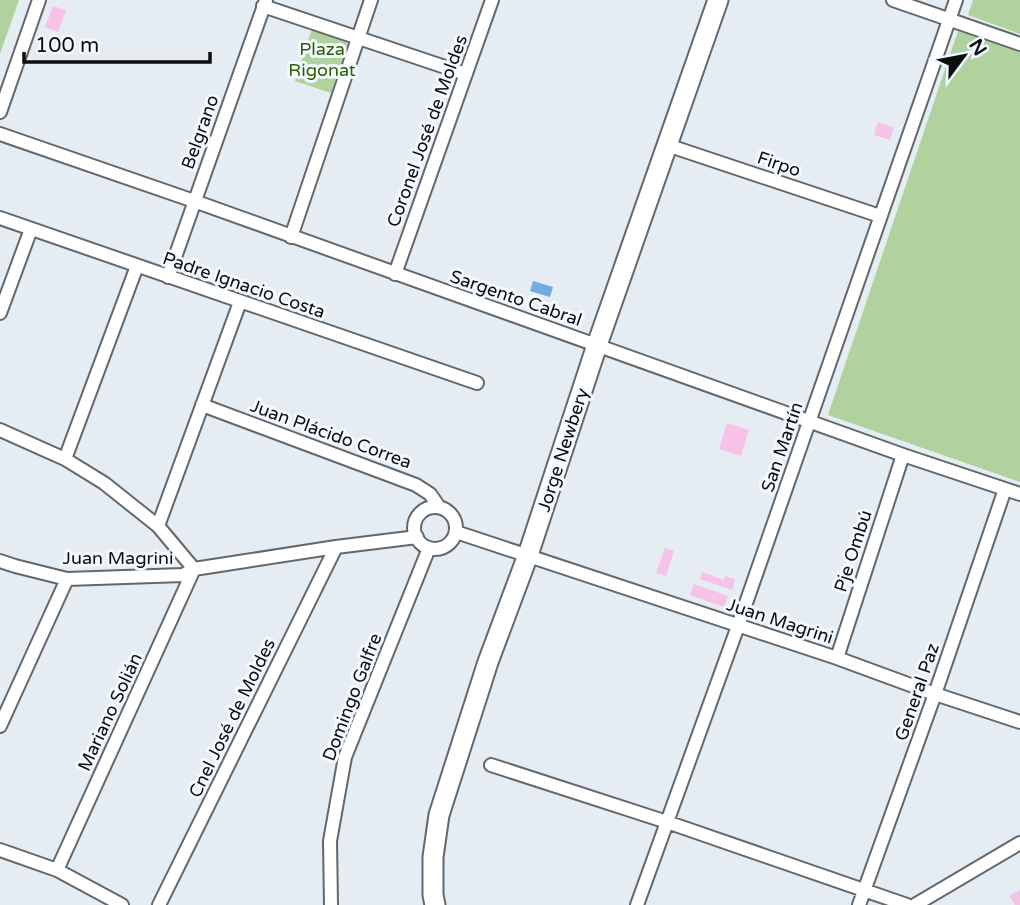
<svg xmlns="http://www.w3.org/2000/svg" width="1020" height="905" font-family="'Varela Round',sans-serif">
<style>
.green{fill:#b0d29f}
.water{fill:#73abe1}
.building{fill:#f7c2e8}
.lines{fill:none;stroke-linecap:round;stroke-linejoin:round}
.minor-casing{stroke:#62686d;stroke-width:16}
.secondary-casing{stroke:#62686d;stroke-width:23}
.minor{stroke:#fff;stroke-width:12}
.secondary{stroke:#fff;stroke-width:19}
.labels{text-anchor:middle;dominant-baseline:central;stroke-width:6;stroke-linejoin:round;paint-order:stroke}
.park-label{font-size:18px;fill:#2d5f00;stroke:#f3f9fe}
.street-label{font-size:18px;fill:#0c0e10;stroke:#f3f9fe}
</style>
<rect width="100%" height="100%" fill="#e5ecf2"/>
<!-- green -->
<path class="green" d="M 0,0 L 19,0 L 0,54 Z
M 973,0 L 1020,0 L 1020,34 L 968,15 Z
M 313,26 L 349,38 L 331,93 L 295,81 Z
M 958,31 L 1020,52 L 1020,482 L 828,415 Z"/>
<!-- water -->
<path class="water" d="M 533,281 L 553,287 L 550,297 L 530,291 Z"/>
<!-- building -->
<path class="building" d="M 53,6 L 66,10 L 58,32 L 45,27 Z
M 878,122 L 894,128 L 890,140 L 874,135 Z
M 727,423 L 749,430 L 741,456 L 719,449 Z
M 665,548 L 674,551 L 666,576 L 656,573 Z
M 702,572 L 724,580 L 725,576 L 735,579 L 732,590 L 700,579 Z
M 694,584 L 728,596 L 724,607 L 690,595 Z
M 1020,890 L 1020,905 L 1015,905 L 1009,896 Z"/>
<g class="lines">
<!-- minor casing -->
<g class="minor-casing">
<path id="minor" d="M 893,0 L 1020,44
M 263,6 L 466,74
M 0,112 L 39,0
M 0,134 L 194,201 L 903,455 L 1020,494
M 667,145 L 880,216
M 0,218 L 477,383
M 291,237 L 371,0
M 395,274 L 492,0
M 168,277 L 266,0
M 0,313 L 31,229
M 202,405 L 416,485 L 430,494 L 439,507
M 0,430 L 65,459 L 104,483 L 158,526 L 194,569 L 57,870
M 65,459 L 137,266
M414 528a21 21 0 1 1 42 0a21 21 0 1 1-42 0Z
M 158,526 L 240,302
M 456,532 L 837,658 L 935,694 L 1020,722
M 0,561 L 15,566 L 67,579 L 183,575 L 194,569 L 336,547 L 417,537
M 837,658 L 903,455
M 0,726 L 67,579
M 491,765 L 667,822 L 907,905
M 0,850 L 57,870 L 122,905
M 159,905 L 336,547
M 331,905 L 330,841 L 345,757 L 429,548
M 637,905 L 738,626 L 956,0
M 859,905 L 935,694 L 1005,489
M 915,905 L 1020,843"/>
</g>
<!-- secondary casing -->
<g class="secondary-casing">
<path id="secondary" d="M 435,905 L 433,895 L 433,857 L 439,815 L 488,662 L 528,555 L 597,345 L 718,0"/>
</g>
<!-- minor -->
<use href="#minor" class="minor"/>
<!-- secondary -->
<use href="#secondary" class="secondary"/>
</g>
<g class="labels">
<!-- park labels -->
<g class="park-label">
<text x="322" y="49">Plaza<tspan x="322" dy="21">Rigonat</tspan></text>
</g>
<!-- street labels -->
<g class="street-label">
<text transform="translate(427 131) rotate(-70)">Coronel José de Moldes</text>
<text transform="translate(200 132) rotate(-70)">Belgrano</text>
<text transform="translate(779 164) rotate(19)">Firpo</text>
<text transform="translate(244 285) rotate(19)">Padre Ignacio Costa</text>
<text transform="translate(516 298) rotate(19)">Sargento Cabral</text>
<text transform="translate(331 434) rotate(20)">Juan Plácido Correa</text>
<text transform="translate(782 447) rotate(-71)">San Martín</text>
<text transform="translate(563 450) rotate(-72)">Jorge Newbery</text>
<text transform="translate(853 551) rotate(-72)">Pje Ombú</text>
<text x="118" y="558">Juan Magrini</text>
<text transform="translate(780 621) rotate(18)">Juan Magrini</text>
<text transform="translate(917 692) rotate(-71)">General Paz</text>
<text transform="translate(352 697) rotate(-69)">Domingo Galfre</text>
<text transform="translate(110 712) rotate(-65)">Mariano Solián</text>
<text transform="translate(232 718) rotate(-64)">Cnel José de Moldes</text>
</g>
</g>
<!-- north arrow -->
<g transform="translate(964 56) rotate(58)" stroke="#f3f9fe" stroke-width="5" paint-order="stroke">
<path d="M0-5L12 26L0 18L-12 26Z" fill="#0c0e10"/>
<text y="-10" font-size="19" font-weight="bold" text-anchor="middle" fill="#0c0e10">N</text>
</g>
<!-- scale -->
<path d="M24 52v10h186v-10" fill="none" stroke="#0c0e10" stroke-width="3.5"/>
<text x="35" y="52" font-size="21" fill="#0c0e10" stroke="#f3f9fe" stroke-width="5" paint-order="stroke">100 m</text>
</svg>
